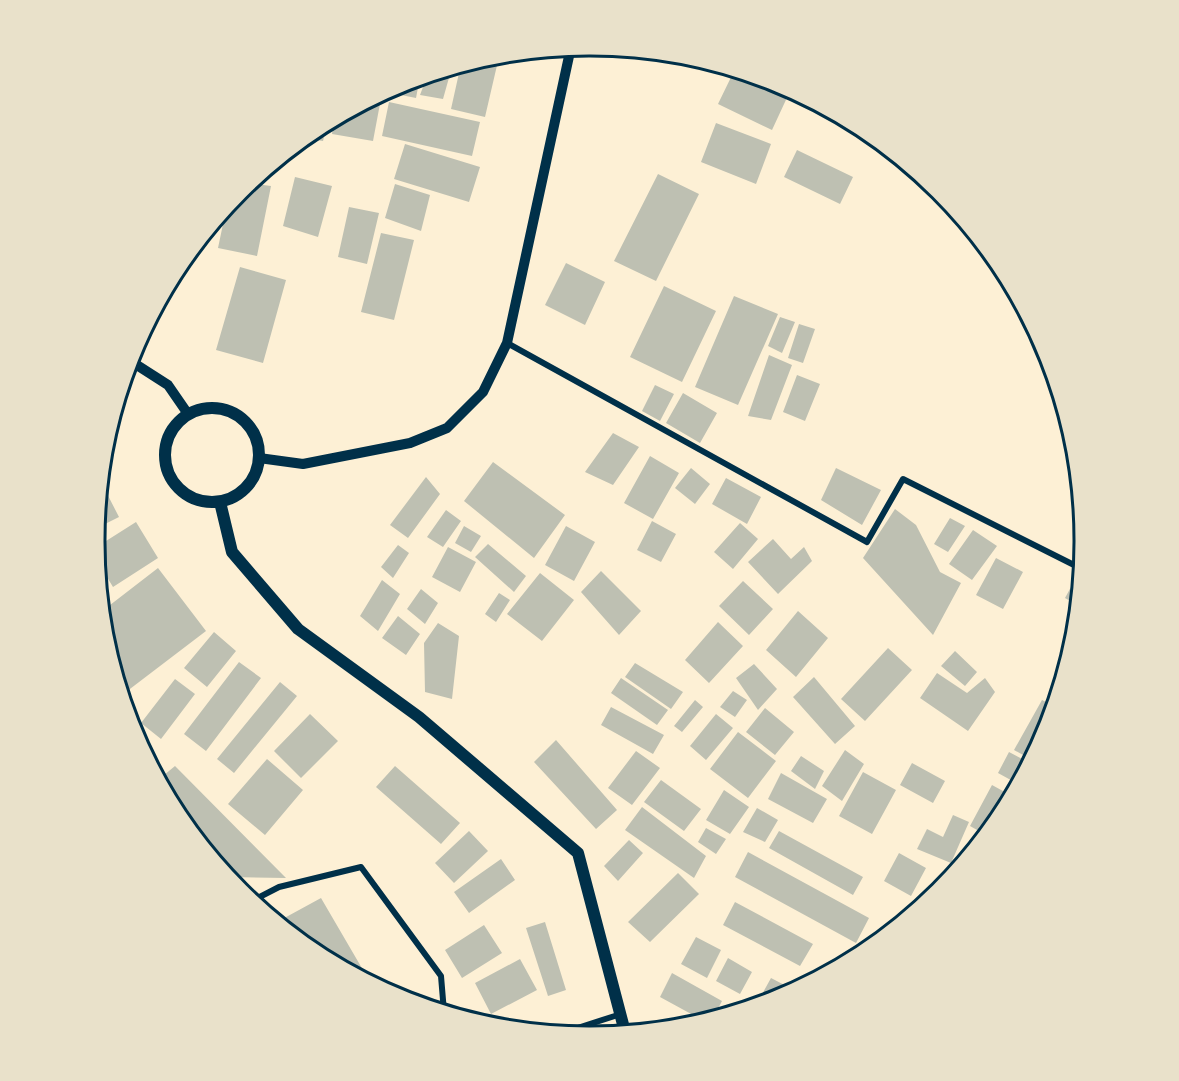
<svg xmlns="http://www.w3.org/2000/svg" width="1179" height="1081" font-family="'Exo 2',sans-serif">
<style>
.building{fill:#bec0b2}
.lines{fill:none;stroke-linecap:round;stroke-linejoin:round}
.minor{stroke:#003049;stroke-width:6}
.tertiary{stroke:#003049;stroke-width:10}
.secondary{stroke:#003049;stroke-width:12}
.rim{fill:none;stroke:#003049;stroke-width:3}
</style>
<rect width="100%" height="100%" fill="#fdf0d5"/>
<!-- building -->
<path class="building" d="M 484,57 L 498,61 L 485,117 L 451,109 L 461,64 Z
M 452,67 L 443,99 L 420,95 L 428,74 Z
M 735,69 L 791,89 L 772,130 L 718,104 Z
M 420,77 L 416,98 L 396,94 L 398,84 Z
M 382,93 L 373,141 L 332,134 L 335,117 Z
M 389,102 L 480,122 L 472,156 L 382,136 Z
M 328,121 L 323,141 L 303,138 L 315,128 Z
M 716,123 L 771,144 L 756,184 L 701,162 Z
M 405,144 L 480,167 L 469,202 L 394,179 Z
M 797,150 L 853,177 L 840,204 L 784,177 Z
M 658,174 L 699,194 L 656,281 L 614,261 Z
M 295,177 L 332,186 L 318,237 L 283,226 Z
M 248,183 L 271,186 L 257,256 L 218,248 L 227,205 Z
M 395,184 L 430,195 L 421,231 L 385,218 Z
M 349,207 L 379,213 L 367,264 L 338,257 Z
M 381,233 L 414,240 L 394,320 L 361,312 Z
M 566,263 L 605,282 L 585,325 L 545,305 Z
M 240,267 L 286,280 L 263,363 L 216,350 Z
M 664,286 L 716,311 L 682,382 L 630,357 Z
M 734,296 L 778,314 L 738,405 L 695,387 Z
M 780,317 L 795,322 L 782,353 L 768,346 Z
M 799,324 L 815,329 L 803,363 L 788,358 Z
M 769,355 L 792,365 L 771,420 L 748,416 Z
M 797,375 L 820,384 L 805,421 L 783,412 Z
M 655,385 L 674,394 L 660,421 L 642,411 Z
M 683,393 L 717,413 L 700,443 L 666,423 Z
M 613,433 L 639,447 L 613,485 L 585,472 Z
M 650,456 L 679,473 L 653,519 L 624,503 Z
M 493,462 L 565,515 L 534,558 L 464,501 Z
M 691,468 L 710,484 L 695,504 L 675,488 Z
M 836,468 L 881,490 L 862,525 L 821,500 Z
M 426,477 L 440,494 L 408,538 L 390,525 Z
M 726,478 L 761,497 L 747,524 L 712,504 Z
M 100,480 L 119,517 L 95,529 Z
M 895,509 L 916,525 L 940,572 L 961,583 L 933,635 L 863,558 Z
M 446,510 L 461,521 L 443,547 L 427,537 Z
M 950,518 L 965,526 L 948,552 L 934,544 Z
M 652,521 L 676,534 L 661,562 L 637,550 Z
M 136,522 L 158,558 L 113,587 L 96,559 L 95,548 Z
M 740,523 L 758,539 L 733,569 L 714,552 Z
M 464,526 L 481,536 L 471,552 L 455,543 Z
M 566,526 L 595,542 L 574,581 L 545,565 Z
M 973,530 L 997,546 L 972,580 L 949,564 Z
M 773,539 L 791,559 L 804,547 L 812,561 L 778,594 L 748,562 Z
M 488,544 L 526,576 L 514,592 L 475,557 Z
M 398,545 L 409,553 L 393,578 L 381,567 Z
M 448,547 L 476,562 L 460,592 L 432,577 Z
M 996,558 L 1023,572 L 1003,609 L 976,595 Z
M 158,568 L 206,631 L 122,695 L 103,637 L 101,612 Z
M 601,571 L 641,611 L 619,635 L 581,592 Z
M 540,573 L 574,600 L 542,641 L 507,614 Z
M 1078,574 L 1082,576 L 1079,606 L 1065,598 Z
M 382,580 L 400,594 L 378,631 L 360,616 Z
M 743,581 L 773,609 L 749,635 L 719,606 Z
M 421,589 L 438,603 L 425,624 L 407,609 Z
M 99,592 L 106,604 L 101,607 Z
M 499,593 L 510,600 L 496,622 L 485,614 Z
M 798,611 L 828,638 L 796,677 L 766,650 Z
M 398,616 L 420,634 L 406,655 L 382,638 Z
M 718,622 L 743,646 L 709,683 L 685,660 Z
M 438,623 L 459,636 L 452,699 L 425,692 L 424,643 Z
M 214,632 L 236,651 L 207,687 L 184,668 Z
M 888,648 L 912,670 L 865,721 L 841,699 Z
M 955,651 L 977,672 L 965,686 L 941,666 Z
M 239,662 L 261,678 L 206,751 L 184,734 Z
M 635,663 L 683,692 L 671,709 L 625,677 Z
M 754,664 L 777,689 L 758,710 L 736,678 Z
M 937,673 L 967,693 L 985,678 L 995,692 L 968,731 L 920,698 Z
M 814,677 L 855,726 L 835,744 L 793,697 Z
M 621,678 L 668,710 L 657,725 L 611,693 Z
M 175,679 L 195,694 L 161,739 L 141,723 Z
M 280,682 L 297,696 L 234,773 L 217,759 Z
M 733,691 L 747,700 L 735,717 L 720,707 Z
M 695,700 L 703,707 L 682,732 L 674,726 Z
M 1042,700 L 1054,706 L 1047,730 L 1032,760 L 1014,750 Z
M 611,707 L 664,735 L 653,754 L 601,725 Z
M 765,708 L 794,732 L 775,755 L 746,732 Z
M 310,714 L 338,741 L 301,778 L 274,751 Z
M 716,714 L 733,728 L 706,760 L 690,746 Z
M 738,732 L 776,761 L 748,798 L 710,769 Z
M 556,740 L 617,810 L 596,829 L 534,762 Z
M 845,750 L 864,764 L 842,801 L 822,786 Z
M 636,751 L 660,768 L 632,805 L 608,788 Z
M 1009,752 L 1030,763 L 1018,784 L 998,773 Z
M 801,756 L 824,771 L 815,789 L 791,771 Z
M 267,759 L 303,790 L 265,835 L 228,804 Z
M 912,763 L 945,781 L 933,803 L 900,785 Z
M 175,766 L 286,878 L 228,877 L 177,815 L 158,780 Z
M 395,766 L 460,823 L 441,844 L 376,787 Z
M 863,772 L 896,790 L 872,834 L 839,816 Z
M 781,773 L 827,799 L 813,823 L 768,799 Z
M 661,780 L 701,809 L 684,831 L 644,802 Z
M 992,785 L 1012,796 L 1001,816 L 986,835 L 970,826 Z
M 724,790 L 749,807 L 730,834 L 706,820 Z
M 642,807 L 706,856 L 694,878 L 625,830 Z
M 757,808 L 778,820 L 765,842 L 743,832 Z
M 953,815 L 969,822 L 951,863 L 917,849 L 927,829 L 943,837 Z
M 706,828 L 726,839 L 716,854 L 698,842 Z
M 469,831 L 488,851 L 454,883 L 435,863 Z
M 779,831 L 863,877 L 853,895 L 769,848 Z
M 629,840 L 643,853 L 618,881 L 604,866 Z
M 748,852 L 869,918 L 856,943 L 735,877 Z
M 899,853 L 926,868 L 911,896 L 884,881 Z
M 501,859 L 515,880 L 469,913 L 454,892 Z
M 678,873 L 699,894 L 650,942 L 628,922 Z
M 321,898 L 370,982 L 314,952 L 277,922 Z
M 735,902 L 813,944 L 800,966 L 723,925 Z
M 545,922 L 566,990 L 548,996 L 526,928 Z
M 484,925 L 502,953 L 462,978 L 445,950 Z
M 696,937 L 721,950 L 707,978 L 681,964 Z
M 728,958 L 752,972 L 740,994 L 716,981 Z
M 520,959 L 537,990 L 491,1014 L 475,983 Z
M 672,973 L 722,1001 L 713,1018 L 704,1021 L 660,997 Z
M 771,978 L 794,990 L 756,1005 Z"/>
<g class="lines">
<!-- minor -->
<path class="minor" d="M 507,343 L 867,542 L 903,479 L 1082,569
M 252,901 L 279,887 L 361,867 L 441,976 L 444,1012
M 562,1033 L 621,1014"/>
<!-- tertiary -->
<path class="tertiary" d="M 129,360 L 168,385 L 188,414
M 259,458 L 303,464 L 410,443 L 447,428 L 483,392 L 507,343 L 571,47"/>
<!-- secondary -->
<path class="secondary" d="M165 455a47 47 0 1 1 94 0a47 47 0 1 1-94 0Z
M 220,502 L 232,552 L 298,629 L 419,717 L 578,853 L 625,1032"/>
</g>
<!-- crop -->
<path d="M0 0H1179V1081H0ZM589 56H590A484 484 0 0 1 1074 540V542A484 484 0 0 1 590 1026H589A484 484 0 0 1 105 542V540A484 484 0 0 1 589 56Z" fill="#e9e1ca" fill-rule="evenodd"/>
<path class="rim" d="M589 56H590A484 484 0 0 1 1074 540V542A484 484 0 0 1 590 1026H589A484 484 0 0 1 105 542V540A484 484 0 0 1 589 56Z"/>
</svg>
